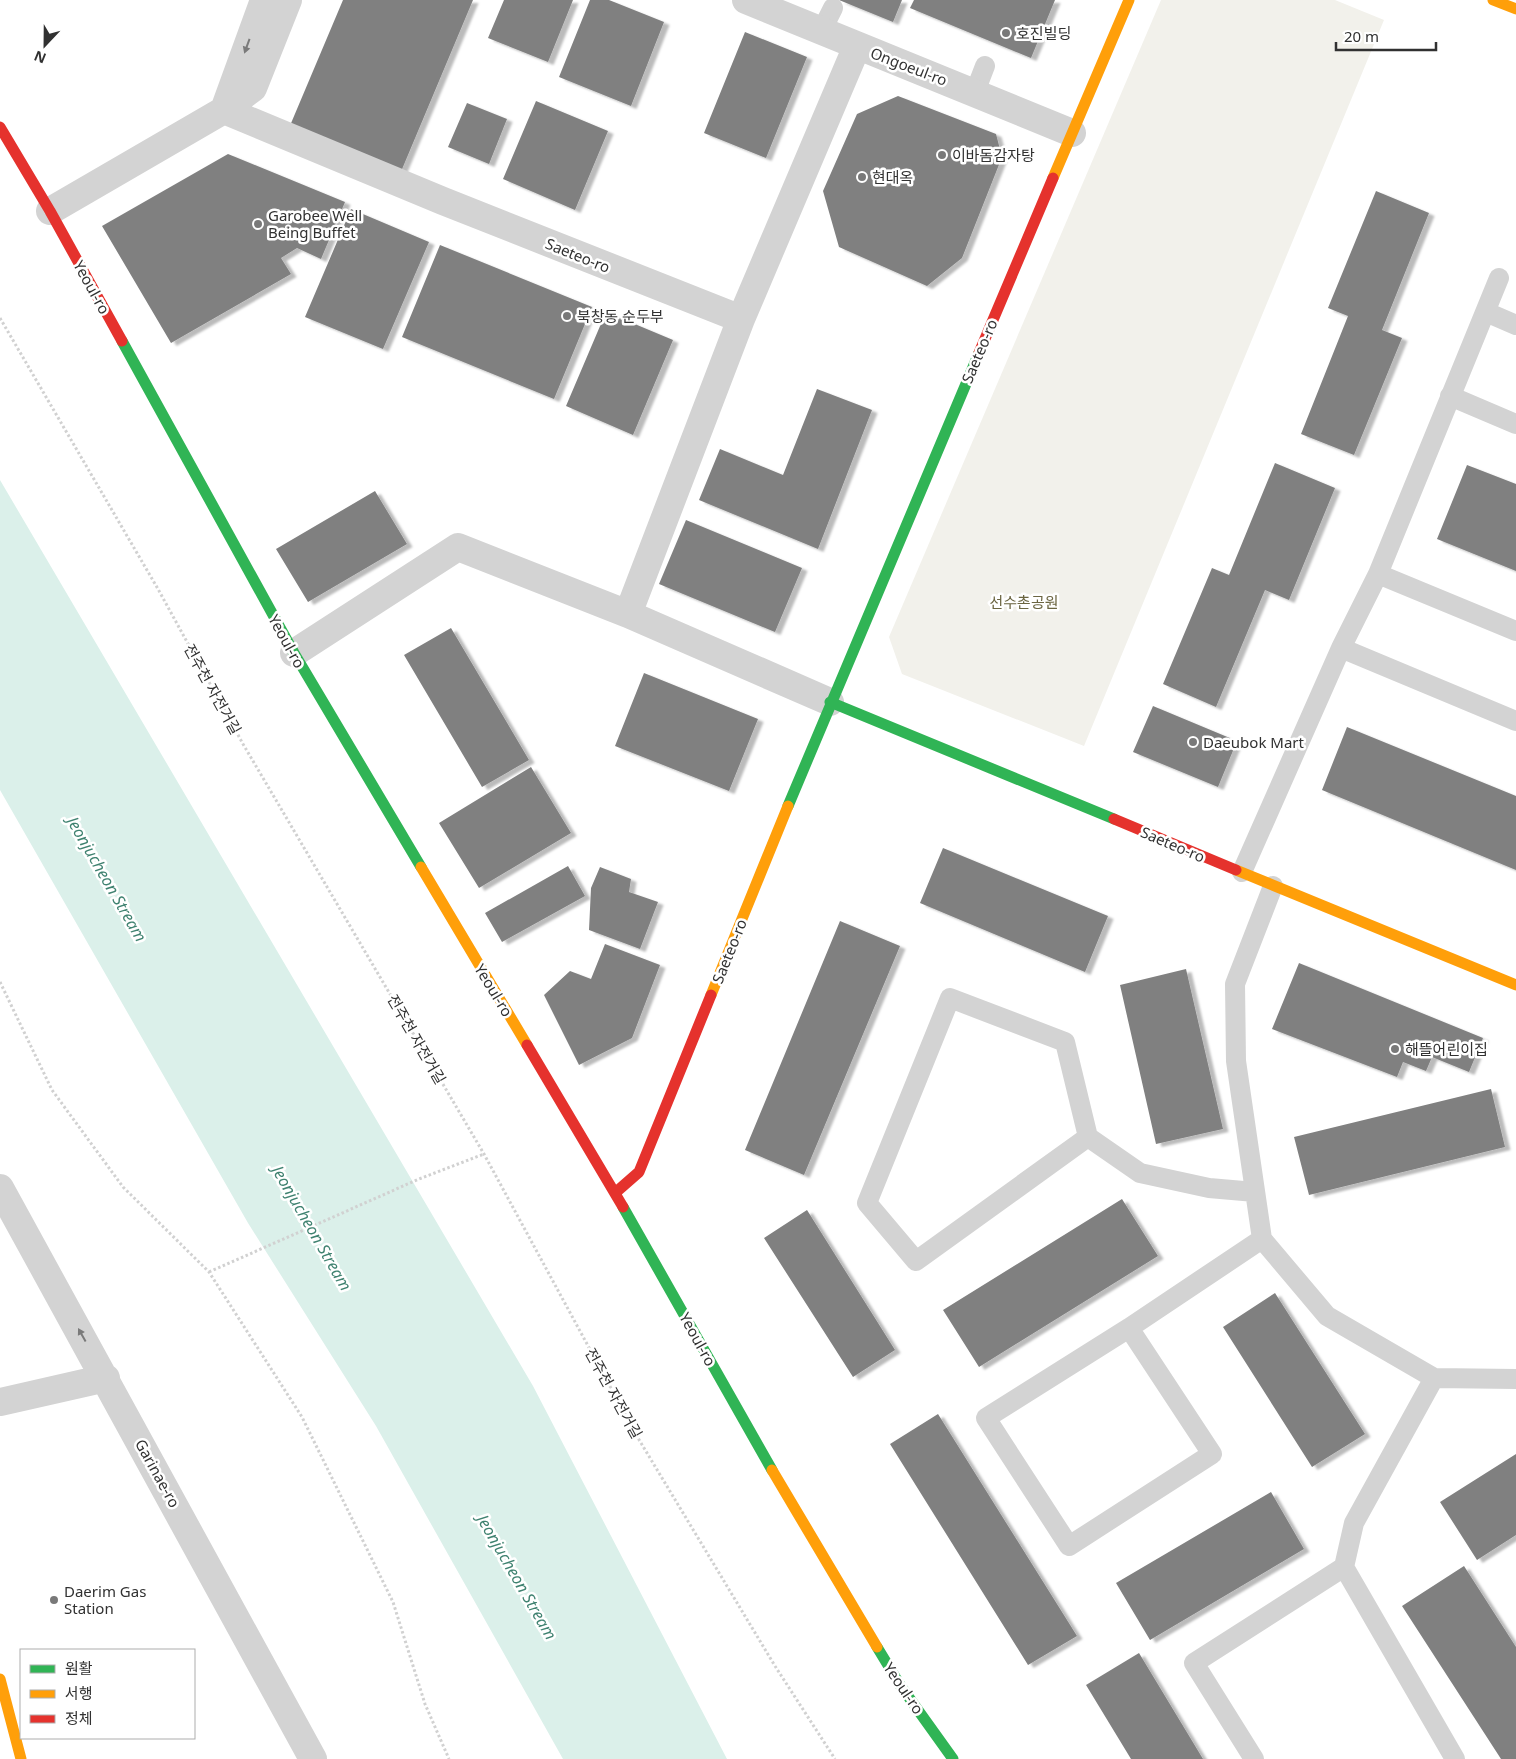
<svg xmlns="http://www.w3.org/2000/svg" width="1516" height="1759" font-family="'Noto Sans','Noto Sans KR',sans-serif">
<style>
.green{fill:#f2f1eb}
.water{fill:#dbf0ea}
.building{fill:#808080;filter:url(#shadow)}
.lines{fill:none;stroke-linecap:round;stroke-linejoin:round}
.path{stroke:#d1d1d1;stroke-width:3;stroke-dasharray:2.5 2.5;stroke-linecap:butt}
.lane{stroke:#d3d3d3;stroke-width:20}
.street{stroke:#d3d3d3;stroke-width:28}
.fast{stroke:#30b455;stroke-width:11}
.slow{stroke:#ff9f0a;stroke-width:11}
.jam{stroke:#e5322d;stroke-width:11}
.oneway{fill:#7a7a7a}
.poi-dot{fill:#797979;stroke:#fff;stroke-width:2}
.labels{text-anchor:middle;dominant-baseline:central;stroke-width:5;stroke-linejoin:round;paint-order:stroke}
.poi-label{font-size:15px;fill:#313131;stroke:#fff;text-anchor:start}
.street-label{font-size:15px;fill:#313131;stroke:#fff}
.park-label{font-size:15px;fill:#6b6541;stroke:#fff}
.water-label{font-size:16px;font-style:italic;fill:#3f8270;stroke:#fff}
</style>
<defs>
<filter id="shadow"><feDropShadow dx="5.5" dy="3" stdDeviation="1" flood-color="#0004"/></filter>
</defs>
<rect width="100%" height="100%" fill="#fff"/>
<!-- green -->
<path class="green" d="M 1161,0 L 1335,0 L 1384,20 L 1084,746 L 902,674 L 889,637 Z"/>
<!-- water -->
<path class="water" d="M 0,480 L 533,1386 L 727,1759 L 563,1759 L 376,1426 L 248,1223 L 0,790 Z"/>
<!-- building -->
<path class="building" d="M 343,0 L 473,0 L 400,174 L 289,128 Z
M 504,0 L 573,0 L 548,62 L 488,38 Z
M 590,0 L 609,0 L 664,22 L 631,106 L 559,77 Z
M 839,0 L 902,0 L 893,22 Z
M 914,0 L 1055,0 L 1031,58 L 910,8 Z
M 745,32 L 807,57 L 766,158 L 704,133 Z
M 898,96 L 996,134 L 1002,157 L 962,258 L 927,286 L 839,247 L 823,191 L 857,114 Z
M 536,101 L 608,131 L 575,210 L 503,179 Z
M 467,103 L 507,119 L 489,164 L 448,147 Z
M 228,154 L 345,202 L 321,259 L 297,248 L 281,258 L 291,274 L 171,343 L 102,226 Z
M 1376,191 L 1429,213 L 1382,330 L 1402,338 L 1354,455 L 1301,434 L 1348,316 L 1328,308 Z
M 351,209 L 429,242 L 383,349 L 305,317 Z
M 440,245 L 592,307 L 554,399 L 402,337 Z
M 606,312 L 673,340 L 633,435 L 566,406 Z
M 817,389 L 872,410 L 818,549 L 699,500 L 720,449 L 783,475 Z
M 1275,463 L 1335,488 L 1289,600 L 1265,590 L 1216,707 L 1163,684 L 1212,568 L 1229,575 Z
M 1467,465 L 1516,484 L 1516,571 L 1437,539 Z
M 375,491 L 407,544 L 308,602 L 276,549 Z
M 686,520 L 802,568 L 775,632 L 659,584 Z
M 451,628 L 529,760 L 482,787 L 404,655 Z
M 644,673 L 758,719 L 729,791 L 615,746 Z
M 1153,706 L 1237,741 L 1218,787 L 1133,752 Z
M 1347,727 L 1516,796 L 1516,870 L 1322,790 Z
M 531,767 L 571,833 L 479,888 L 439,823 Z
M 943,848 L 1108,916 L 1085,972 L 920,903 Z
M 568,866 L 585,896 L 502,942 L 485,913 Z
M 600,867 L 631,879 L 629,892 L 658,902 L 640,949 L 589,930 L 591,888 Z
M 840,921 L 900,946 L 804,1175 L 745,1150 Z
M 605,944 L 660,965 L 632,1038 L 579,1065 L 544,995 L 570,971 L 591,979 Z
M 1299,963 L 1483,1038 L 1469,1072 L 1432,1057 L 1426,1071 L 1403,1062 L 1397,1077 L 1272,1029 Z
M 1186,969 L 1223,1129 L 1156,1144 L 1120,985 Z
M 1491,1089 L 1505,1147 L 1309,1195 L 1294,1137 Z
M 1122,1199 L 1158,1256 L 979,1367 L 943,1310 Z
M 807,1210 L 895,1350 L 853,1377 L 764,1238 Z
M 1275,1293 L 1365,1434 L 1312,1467 L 1223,1327 Z
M 938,1414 L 1077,1636 L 1028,1665 L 890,1444 Z
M 1516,1454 L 1516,1535 L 1477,1560 L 1440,1502 Z
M 1271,1492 L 1304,1549 L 1150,1640 L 1116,1583 Z
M 1464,1566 L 1516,1647 L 1516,1759 L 1501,1759 L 1402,1606 Z
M 1139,1653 L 1203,1759 L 1131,1759 L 1086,1685 Z"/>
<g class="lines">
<!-- path -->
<path class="path" d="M 0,318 L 158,589 L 243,744 L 484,1154 L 638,1438 L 775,1666 L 835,1759
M 0,982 L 52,1090 L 123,1187 L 209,1272 L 302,1417 L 393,1602 L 425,1704 L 449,1759
M 209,1272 L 419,1179 L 484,1154"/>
<!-- lane -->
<path class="lane" d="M 822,30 L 833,8
M 975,92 L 985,66
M 1486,312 L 1516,325
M 1450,396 L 1516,424
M 1378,574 L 1516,631
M 1341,648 L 1516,721
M 1242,872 L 1341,648 L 1378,574 L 1499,278
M 1273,886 L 1235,984 L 1236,1061 L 1262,1239 L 1327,1316 L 1434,1378 L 1516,1379
M 1088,1137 L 1065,1042 L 950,998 L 867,1203 L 916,1261 L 1088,1137 L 1140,1173 L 1209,1188 L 1255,1192
M 1129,1328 L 1212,1454 L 1069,1546 L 986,1418 L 1129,1328 L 1262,1239
M 1434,1378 L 1354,1523 L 1344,1567 L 1455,1759
M 1254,1759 L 1194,1663 L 1344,1567"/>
<!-- street -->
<path class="street" d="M 746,0 L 1072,133
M 224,110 L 443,201 L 741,319
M 224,110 L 264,0
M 50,211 L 224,110 L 253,88 L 288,0
M 628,614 L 741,319 L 857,46
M 294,653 L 458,547 L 628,614 L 830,702
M 0,1188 L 313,1759
M 0,1402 L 106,1378"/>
<!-- fast -->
<path class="fast" d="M 122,341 L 294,653 L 421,867
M 830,702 L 1114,819
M 788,806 L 979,353
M 623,1207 L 772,1470
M 877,1647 L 900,1685 L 953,1759"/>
<!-- slow -->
<path class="slow" d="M 1493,0 L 1516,9
M 1053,178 L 1129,0
M 421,867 L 527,1045
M 1236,870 L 1516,985
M 711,995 L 788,806
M 772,1470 L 877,1647
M 0,1679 L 21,1759"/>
<!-- jam -->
<path class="jam" d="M 0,127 L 50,211 L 122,341
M 979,353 L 1053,178
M 1114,819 L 1236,870
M 527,1045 L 623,1207
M 615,1193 L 639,1172 L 711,995"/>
</g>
<!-- one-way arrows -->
<defs><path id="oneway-solid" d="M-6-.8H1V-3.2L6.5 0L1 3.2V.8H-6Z" transform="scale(1.25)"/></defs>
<g class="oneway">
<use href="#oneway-solid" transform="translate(247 46) rotate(110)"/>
<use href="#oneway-solid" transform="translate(82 1335) rotate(-119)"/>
</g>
<!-- markers -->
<g class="poi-dot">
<circle cx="1006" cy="33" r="5"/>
<circle cx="942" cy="155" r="5"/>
<circle cx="862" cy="177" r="5"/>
<circle cx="258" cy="224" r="5"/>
<circle cx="567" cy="316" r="5"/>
<circle cx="1193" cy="742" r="5"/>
<circle cx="1395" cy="1049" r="5"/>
<circle cx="54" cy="1600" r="5"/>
</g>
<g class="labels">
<!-- poi labels -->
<g class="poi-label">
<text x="1016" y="33">호진빌딩</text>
<text x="952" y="155">이바돔감자탕</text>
<text x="872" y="177">현대옥</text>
<text x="268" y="215">Garobee Well<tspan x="268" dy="17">Being Buffet</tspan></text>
<text x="577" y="316">북창동 순두부</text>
<text x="1203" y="742">Daeubok Mart</text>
<text x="1405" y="1049">해뜰어린이집</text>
<text x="64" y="1591">Daerim Gas<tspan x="64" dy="17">Station</tspan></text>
</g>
<!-- street labels -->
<g class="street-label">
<text transform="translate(909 66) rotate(21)">Ongoeul-ro</text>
<text transform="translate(578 255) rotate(22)">Saeteo-ro</text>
<text transform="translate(92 287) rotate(61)">Yeoul-ro</text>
<text transform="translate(979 351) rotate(-67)">Saeteo-ro</text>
<text transform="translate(287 641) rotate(61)">Yeoul-ro</text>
<text transform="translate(213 689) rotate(61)">전주천 자전거길</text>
<text transform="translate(1173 844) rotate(23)">Saeteo-ro</text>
<text transform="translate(729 951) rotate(-68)">Saeteo-ro</text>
<text transform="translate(494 990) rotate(59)">Yeoul-ro</text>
<text transform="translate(417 1039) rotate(60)">전주천 자전거길</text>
<text transform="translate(698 1339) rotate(61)">Yeoul-ro</text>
<text transform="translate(614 1393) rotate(61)">전주천 자전거길</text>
<text transform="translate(158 1473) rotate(61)">Garinae-ro</text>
<text transform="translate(904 1688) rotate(56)">Yeoul-ro</text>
</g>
<!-- park labels -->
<g class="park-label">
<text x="1024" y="602">선수촌공원</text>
</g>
<!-- water labels -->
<g class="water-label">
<text transform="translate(107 879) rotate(60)">Jeonjucheon Stream</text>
<text transform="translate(312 1228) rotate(60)">Jeonjucheon Stream</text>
<text transform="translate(517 1577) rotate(60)">Jeonjucheon Stream</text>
</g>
</g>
<!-- legend -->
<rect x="20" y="1649" width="175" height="90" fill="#ffffff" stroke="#adadad"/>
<rect x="30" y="1665" width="25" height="8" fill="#30b455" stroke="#adadad"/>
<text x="65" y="1674" font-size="15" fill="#313131">원활</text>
<rect x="30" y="1690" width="25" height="8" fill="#ff9f0a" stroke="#adadad"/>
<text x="65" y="1699" font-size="15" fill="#313131">서행</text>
<rect x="30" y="1715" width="25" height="8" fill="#e5322d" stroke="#adadad"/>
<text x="65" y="1724" font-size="15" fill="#313131">정체</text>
<!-- north arrow -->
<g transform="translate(45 45) rotate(202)" stroke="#ffffff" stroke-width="4" paint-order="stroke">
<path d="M0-4L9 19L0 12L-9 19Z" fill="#313131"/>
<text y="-8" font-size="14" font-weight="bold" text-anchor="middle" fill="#313131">N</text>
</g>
<!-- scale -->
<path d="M1336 42v8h100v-8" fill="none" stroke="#313131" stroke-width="2.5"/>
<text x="1344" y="42" font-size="15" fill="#313131" stroke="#ffffff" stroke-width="4" paint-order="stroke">20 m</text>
</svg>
